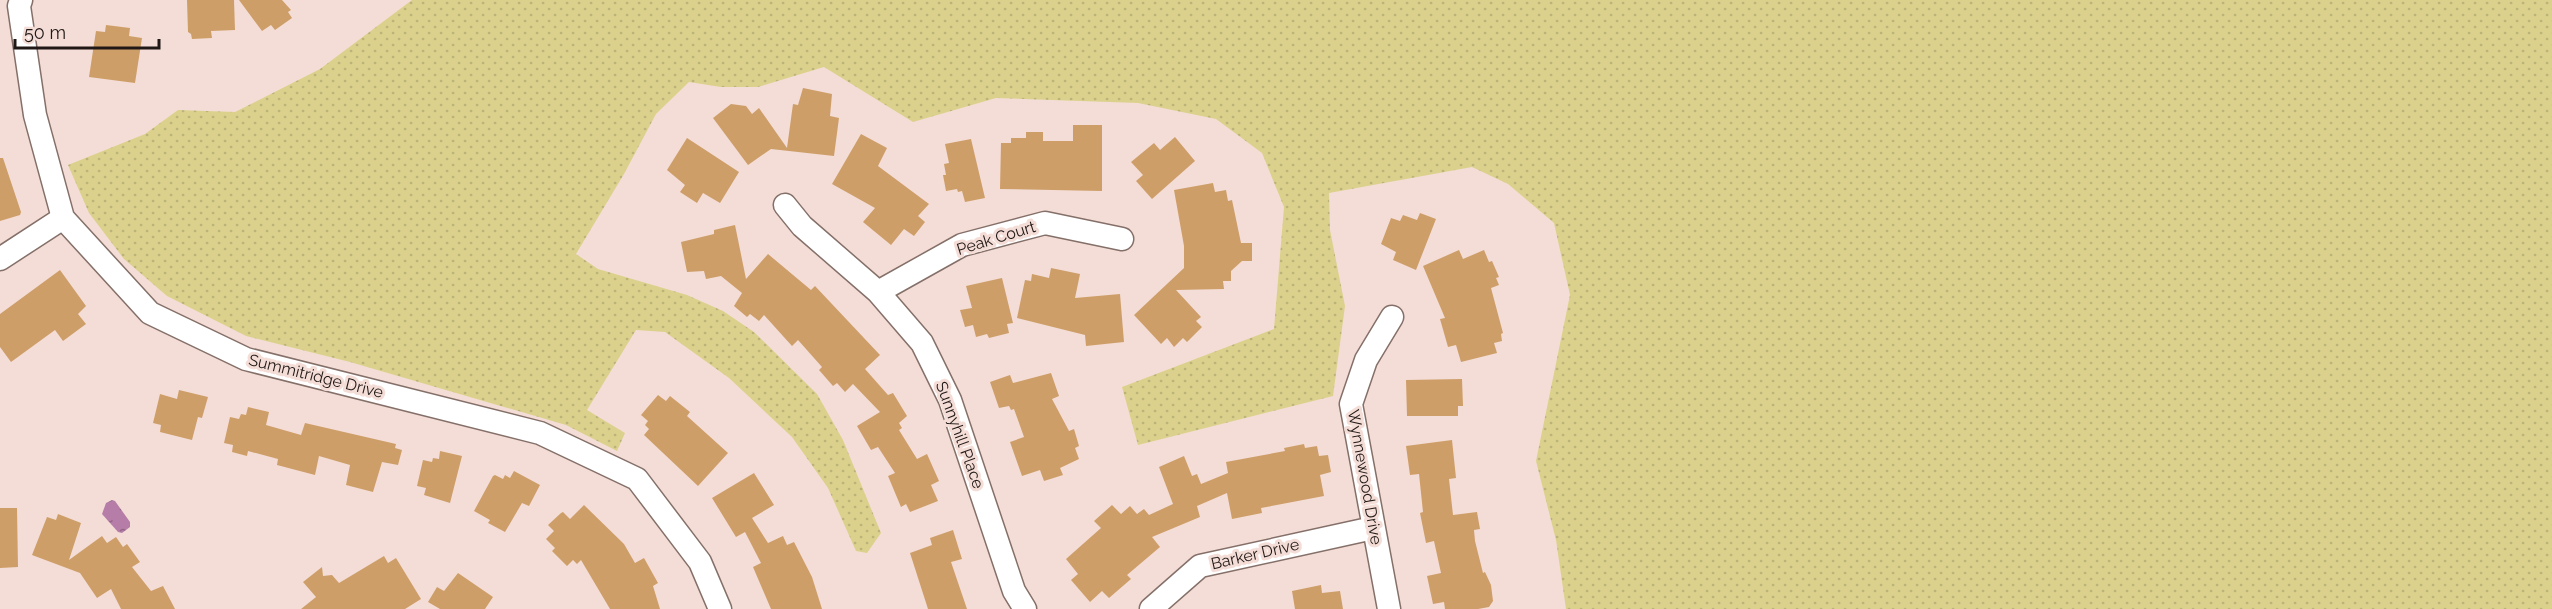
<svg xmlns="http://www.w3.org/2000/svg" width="2552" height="609" font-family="Raleway,sans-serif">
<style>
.grass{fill:url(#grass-dots)}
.water{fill:url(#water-ripples)}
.building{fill:#ce9e69}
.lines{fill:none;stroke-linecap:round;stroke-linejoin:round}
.minor-casing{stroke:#847069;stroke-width:25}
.minor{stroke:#fff;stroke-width:22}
.labels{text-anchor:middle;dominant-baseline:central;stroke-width:6;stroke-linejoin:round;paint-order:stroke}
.street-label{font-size:16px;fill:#201816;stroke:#f4ddd6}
</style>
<defs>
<pattern id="grass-dots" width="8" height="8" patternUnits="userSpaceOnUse" patternTransform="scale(1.5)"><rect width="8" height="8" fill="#dcd18c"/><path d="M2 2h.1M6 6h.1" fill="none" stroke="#bcb378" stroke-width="1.8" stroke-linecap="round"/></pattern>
<pattern id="water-ripples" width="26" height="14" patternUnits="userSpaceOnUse" patternTransform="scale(1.5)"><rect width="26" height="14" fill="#b57da7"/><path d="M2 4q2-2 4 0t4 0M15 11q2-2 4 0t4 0" fill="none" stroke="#936587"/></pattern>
</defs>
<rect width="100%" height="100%" fill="#f4ddd6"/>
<!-- grass -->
<path class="grass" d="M 412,0 L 2552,0 L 2552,609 L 1566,609 L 1556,540 L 1536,461 L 1570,295 L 1554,223 L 1508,184 L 1472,167 L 1329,193 L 1330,230 L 1345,306 L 1333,396 L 1138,445 L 1122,387 L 1274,329 L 1284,207 L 1262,153 L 1216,119 L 1138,103 L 996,98 L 913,122 L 824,67 L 758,87 L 721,87 L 689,82 L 656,114 L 624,174 L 576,254 L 598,269 L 687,295 L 723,311 L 754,332 L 817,394 L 843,440 L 881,533 L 867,553 L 856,551 L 828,488 L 792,437 L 729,378 L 665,332 L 636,330 L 587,410 L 625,433 L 617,451 L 566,425 L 350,362 L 246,336 L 167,296 L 124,259 L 89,213 L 68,165 L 145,134 L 178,110 L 235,112 L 320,69 Z"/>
<!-- water -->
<path class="water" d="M 112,500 L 115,501 L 130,522 L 130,527 L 122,533 L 118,532 L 102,514 L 106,503 Z"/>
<!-- building -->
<path class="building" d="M 187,0 L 234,0 L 235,30 L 211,31 L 212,38 L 192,39 L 191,34 L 188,32 Z
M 239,0 L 282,0 L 291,10 L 288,12 L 292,18 L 275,30 L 271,25 L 262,31 Z
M 106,25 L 130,28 L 129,36 L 142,38 L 135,83 L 89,77 L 96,31 L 105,32 Z
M 803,88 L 832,94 L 830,116 L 839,118 L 834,156 L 771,149 L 748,165 L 713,118 L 731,104 L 746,106 L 752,114 L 759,108 L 787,148 L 793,104 L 798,105 Z
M 1073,125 L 1102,125 L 1102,191 L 1000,189 L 1001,143 L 1011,143 L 1011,138 L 1026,138 L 1026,132 L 1043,132 L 1043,141 L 1073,141 Z
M 861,134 L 887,148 L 878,166 L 929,204 L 918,216 L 925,222 L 914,236 L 904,229 L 891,245 L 863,222 L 875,208 L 832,184 Z
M 1175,137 L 1195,161 L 1152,199 L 1136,181 L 1143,175 L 1131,162 L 1154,143 L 1160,150 Z
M 687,138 L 739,172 L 720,203 L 703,193 L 697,203 L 680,192 L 685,185 L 667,170 Z
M 971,139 L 985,198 L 965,202 L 962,191 L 958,192 L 957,189 L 946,191 L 943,175 L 946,175 L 944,164 L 949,163 L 945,144 Z
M 0,158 L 3,158 L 21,212 L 20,215 L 0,221 Z
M 1213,183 L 1215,192 L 1226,190 L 1228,201 L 1232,200 L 1241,243 L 1252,243 L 1252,261 L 1242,261 L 1231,271 L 1231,281 L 1223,281 L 1224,289 L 1176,290 L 1201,317 L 1196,321 L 1202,327 L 1187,342 L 1183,338 L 1174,347 L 1167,338 L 1161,344 L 1134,315 L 1184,268 L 1184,246 L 1174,190 Z
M 1420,213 L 1436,219 L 1416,270 L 1393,260 L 1396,252 L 1381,244 L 1391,218 L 1400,221 L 1403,215 L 1417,220 Z
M 735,225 L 746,279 L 768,254 L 811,290 L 815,286 L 880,355 L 865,369 L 888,395 L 893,393 L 907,416 L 899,423 L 902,428 L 899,430 L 917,459 L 927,454 L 939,481 L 931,485 L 938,501 L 910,512 L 906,504 L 901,507 L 888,476 L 895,473 L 878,447 L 871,450 L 857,426 L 880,412 L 853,384 L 845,392 L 837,383 L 833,386 L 819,370 L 822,367 L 798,340 L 792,346 L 764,315 L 759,321 L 750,314 L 747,317 L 734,306 L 742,293 L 721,276 L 706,279 L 704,271 L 687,272 L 681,242 L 714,234 L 714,230 Z
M 1459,250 L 1463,259 L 1484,250 L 1489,262 L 1492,261 L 1499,277 L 1496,278 L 1499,285 L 1491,288 L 1503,333 L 1501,334 L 1502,341 L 1494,343 L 1497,353 L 1461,362 L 1456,345 L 1448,347 L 1440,319 L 1445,318 L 1423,266 Z
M 1051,268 L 1080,274 L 1075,298 L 1120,294 L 1124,342 L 1086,346 L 1085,335 L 1017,318 L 1025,280 L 1031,281 L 1032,274 L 1049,278 Z
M 60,270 L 86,306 L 78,314 L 86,324 L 63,341 L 55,330 L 11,362 L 0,347 L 0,314 Z
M 1002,278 L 1013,323 L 1007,324 L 1009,333 L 989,338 L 987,334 L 976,337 L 973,325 L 965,327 L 960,310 L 972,308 L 966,286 Z
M 1051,373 L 1059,396 L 1052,399 L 1069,431 L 1074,429 L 1079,446 L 1075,448 L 1079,459 L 1060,468 L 1063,475 L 1044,481 L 1040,470 L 1022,476 L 1010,442 L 1024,437 L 1014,409 L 1011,410 L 1009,406 L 999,408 L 990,382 L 1010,375 L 1013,383 Z
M 1462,379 L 1463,406 L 1458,406 L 1458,416 L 1407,416 L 1406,380 Z
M 179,390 L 208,397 L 202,418 L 198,417 L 192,440 L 160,432 L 161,425 L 153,423 L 160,394 L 177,399 Z
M 658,395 L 666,401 L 670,396 L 690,412 L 687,416 L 728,453 L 698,486 L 644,435 L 649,429 L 645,425 L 648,421 L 641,415 Z
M 248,407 L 269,412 L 266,425 L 301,435 L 305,423 L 396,444 L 395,448 L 402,450 L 398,465 L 382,462 L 373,492 L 346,485 L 350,465 L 319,456 L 315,475 L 277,465 L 278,459 L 248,451 L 247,456 L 232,452 L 233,445 L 224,443 L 230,417 L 239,419 L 241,414 L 246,415 Z
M 1452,440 L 1456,478 L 1449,479 L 1453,515 L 1477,512 L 1480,529 L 1474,530 L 1475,541 L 1483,573 L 1485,572 L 1491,585 L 1493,601 L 1489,607 L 1478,609 L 1445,609 L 1444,602 L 1433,604 L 1427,576 L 1441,573 L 1434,541 L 1426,543 L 1420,513 L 1423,512 L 1419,474 L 1410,475 L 1406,446 Z
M 1304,444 L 1305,448 L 1317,446 L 1319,456 L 1328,455 L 1331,472 L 1320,475 L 1324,496 L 1261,508 L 1262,513 L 1232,519 L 1227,493 L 1197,506 L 1200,517 L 1152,537 L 1160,547 L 1127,575 L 1131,579 L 1109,598 L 1102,591 L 1090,602 L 1071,580 L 1078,574 L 1066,559 L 1101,528 L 1094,521 L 1112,505 L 1121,514 L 1130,506 L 1137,514 L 1144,509 L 1149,515 L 1173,504 L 1159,467 L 1184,456 L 1192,476 L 1197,474 L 1201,484 L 1228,473 L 1226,462 L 1285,451 L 1284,448 Z
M 440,451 L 462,456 L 450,503 L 424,495 L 426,488 L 417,486 L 423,460 L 432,462 L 433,458 L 439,459 Z
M 514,471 L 540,485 L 529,506 L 522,503 L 505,532 L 488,523 L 490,520 L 474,511 L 493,476 L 495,475 L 503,479 L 505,475 L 510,478 Z
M 754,473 L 774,505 L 752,518 L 768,543 L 783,536 L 787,545 L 794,542 L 812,577 L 822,609 L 771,609 L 753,567 L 761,563 L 745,532 L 736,537 L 712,498 Z
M 584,505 L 624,544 L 635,563 L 644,558 L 658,583 L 653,586 L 660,609 L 610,609 L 581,560 L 577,564 L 573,560 L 567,566 L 552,551 L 555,548 L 546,539 L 554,531 L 548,525 L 561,513 L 563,512 L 570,519 Z
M 0,508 L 17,508 L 18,567 L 0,568 Z
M 58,514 L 81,523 L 69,560 L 102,536 L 107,543 L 116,537 L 123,547 L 127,544 L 140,562 L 132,567 L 151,591 L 163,586 L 175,609 L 121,609 L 111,589 L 97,598 L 80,573 L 32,555 L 47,517 L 56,520 Z
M 953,530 L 962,559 L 951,562 L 967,609 L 928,609 L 910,553 L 932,545 L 930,538 Z
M 384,556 L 388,563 L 396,558 L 421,599 L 405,609 L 301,609 L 316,597 L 303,582 L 322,567 L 323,576 L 332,575 L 339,583 Z
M 458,573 L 493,597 L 485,609 L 440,609 L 428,602 L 437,587 L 444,591 Z
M 1321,585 L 1322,593 L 1340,591 L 1343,609 L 1295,609 L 1292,591 Z"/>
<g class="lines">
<!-- minor casing -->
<g class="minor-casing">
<path id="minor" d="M 21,0 L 19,6 L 35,115 L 63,218 L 150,313 L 246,359 L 540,433 L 637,479 L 700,562 L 720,609
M 785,205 L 802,226 L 878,292 L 922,343 L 950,400 L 1014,591 L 1025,609
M 0,259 L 63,218
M 878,292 L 962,245 L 1045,223 L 1122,239
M 1151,609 L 1200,566 L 1373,528
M 1389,609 L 1351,404 L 1366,360 L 1392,317"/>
</g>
<!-- minor -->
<use href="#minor" class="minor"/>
</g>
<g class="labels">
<!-- street labels -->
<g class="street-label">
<text transform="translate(996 238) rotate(-17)">Peak Court</text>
<text transform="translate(316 376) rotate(14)">Summitridge Drive</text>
<text transform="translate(960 435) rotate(70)">Sunnyhill Place</text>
<text transform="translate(1365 477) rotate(80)">Wynnewood Drive</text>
<text transform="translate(1255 554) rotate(-13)">Barker Drive</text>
</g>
</g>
<!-- scale -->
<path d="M15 39v9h144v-9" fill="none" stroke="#201816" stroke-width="3"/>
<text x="24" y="39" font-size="18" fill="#201816" stroke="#f4ddd6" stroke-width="4.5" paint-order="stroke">50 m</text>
</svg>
